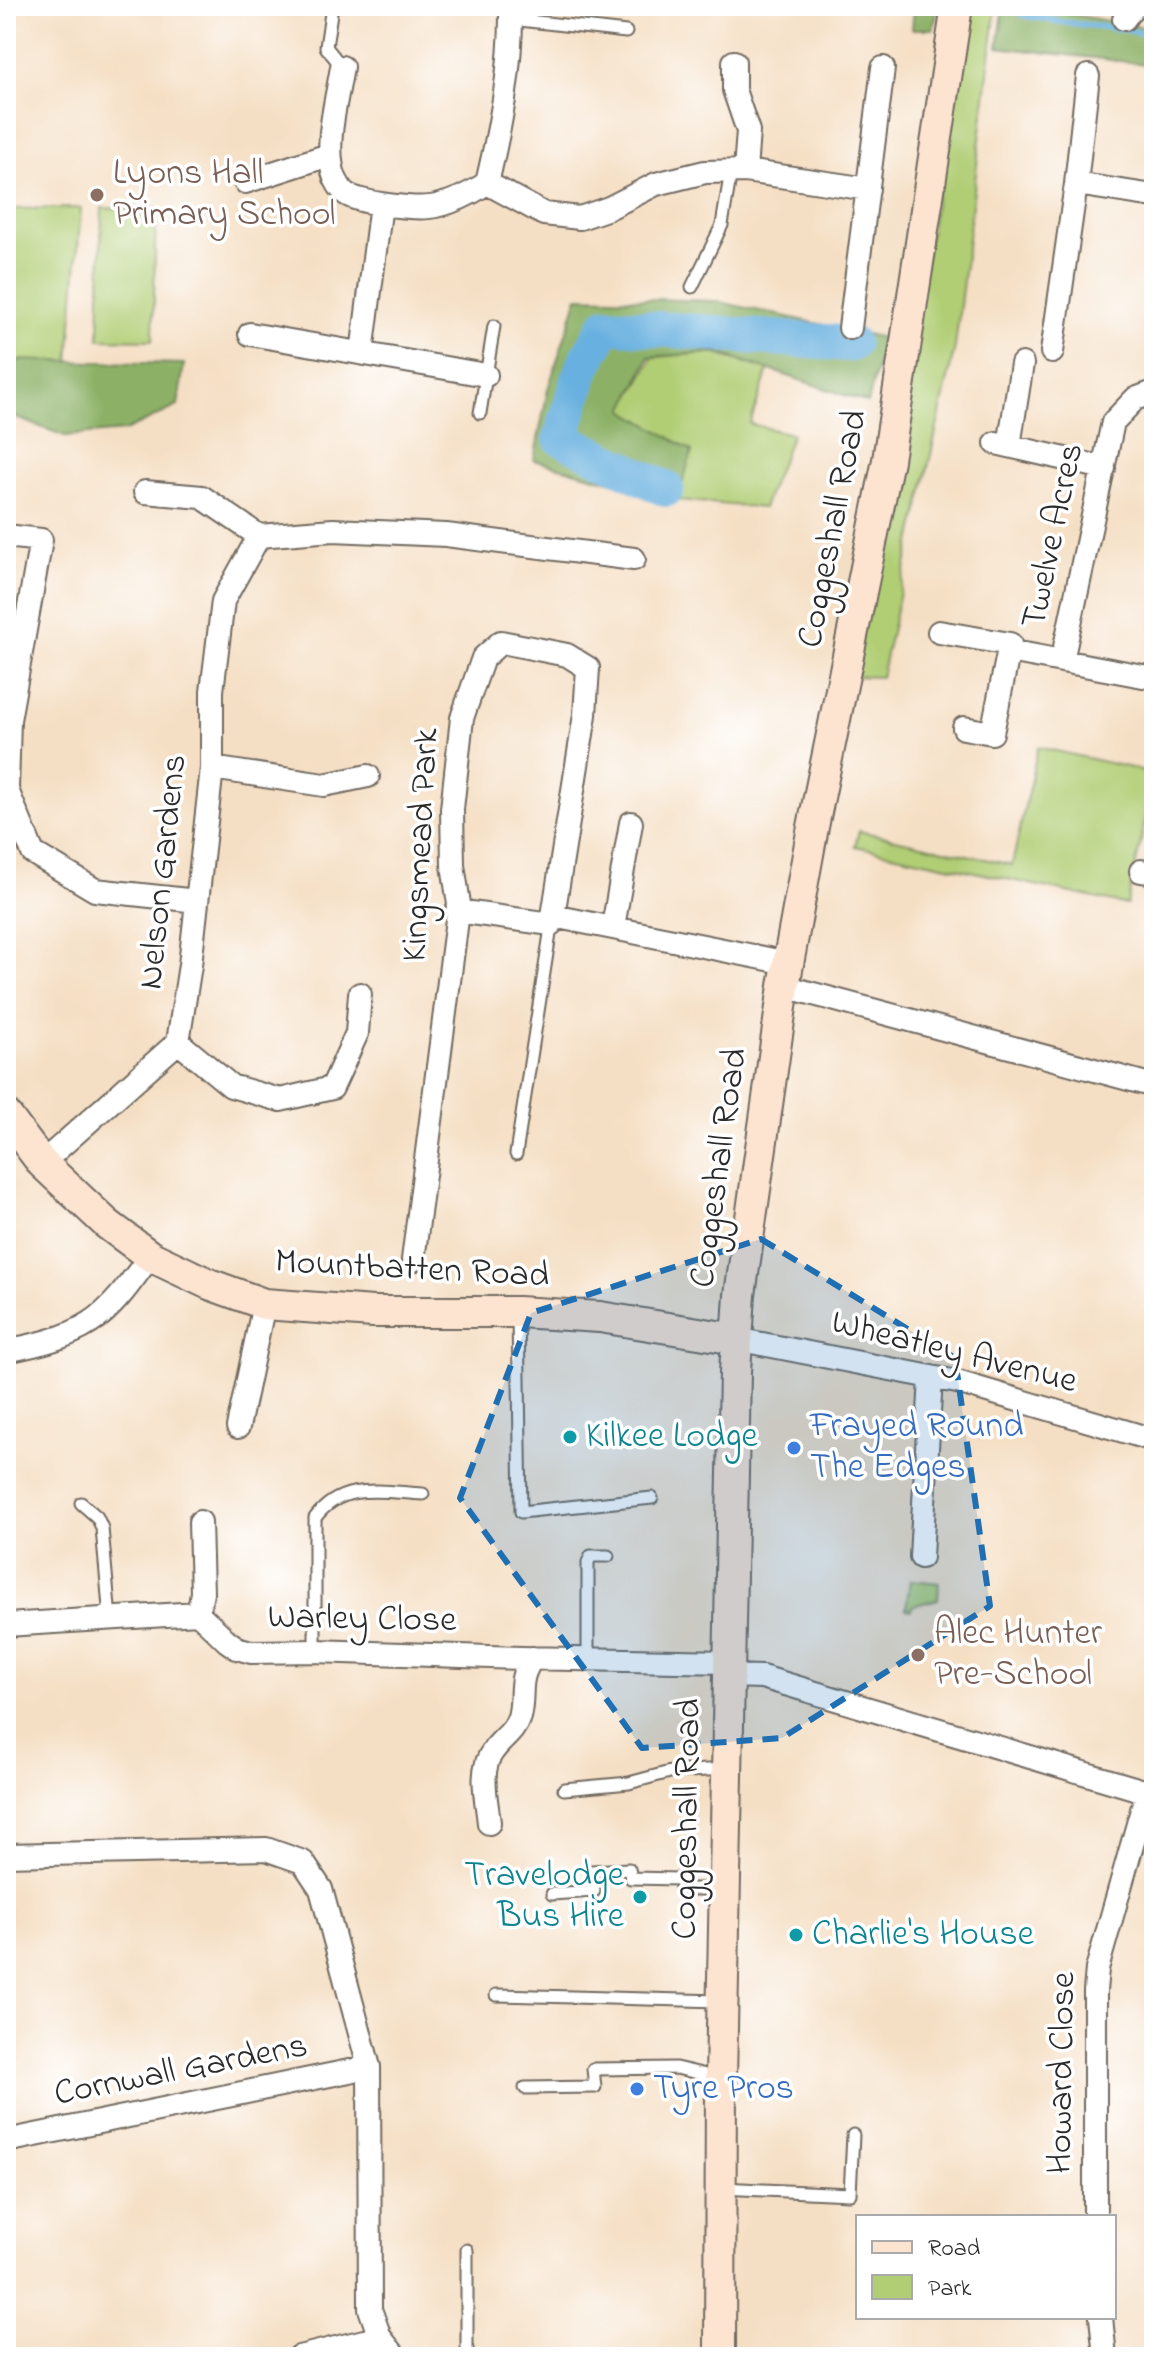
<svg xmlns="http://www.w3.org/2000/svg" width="1160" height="2363" font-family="'Indie Flower',sans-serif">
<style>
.green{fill:#b1ce75;stroke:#6e7c50;stroke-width:2}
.forest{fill:#8cb166;stroke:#5c6e48;stroke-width:2}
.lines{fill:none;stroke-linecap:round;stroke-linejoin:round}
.stream{stroke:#68b0df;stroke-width:6}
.river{stroke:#68b0df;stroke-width:36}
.lane-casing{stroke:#726a61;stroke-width:15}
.street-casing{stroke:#726a61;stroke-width:26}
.secondary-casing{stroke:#726a61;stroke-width:34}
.lane{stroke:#fff;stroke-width:11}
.street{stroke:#fff;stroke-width:22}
.secondary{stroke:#fde4d1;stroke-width:30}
.marked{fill:#1f6fb2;fill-opacity:0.2;stroke:#1f6fb2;stroke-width:6;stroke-dasharray:16 10;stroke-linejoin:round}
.education-dot{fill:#8d6e63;stroke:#fff;stroke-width:3}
.culture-dot{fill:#0f9aa8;stroke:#fff;stroke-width:3}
.shop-dot{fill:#3f7fe0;stroke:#fff;stroke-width:3}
.labels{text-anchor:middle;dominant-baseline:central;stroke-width:7;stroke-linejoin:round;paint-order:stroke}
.education-label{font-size:36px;fill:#785e54;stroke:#fff;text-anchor:start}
.street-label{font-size:36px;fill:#2b2b2b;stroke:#fff}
.shop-label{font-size:36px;fill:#366cbe;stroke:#fff;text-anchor:start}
.culture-label{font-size:36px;fill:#0d838f;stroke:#fff;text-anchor:start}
</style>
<rect width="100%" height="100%" fill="#fff"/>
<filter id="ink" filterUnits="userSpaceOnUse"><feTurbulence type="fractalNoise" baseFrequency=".0125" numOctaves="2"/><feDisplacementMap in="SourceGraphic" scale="16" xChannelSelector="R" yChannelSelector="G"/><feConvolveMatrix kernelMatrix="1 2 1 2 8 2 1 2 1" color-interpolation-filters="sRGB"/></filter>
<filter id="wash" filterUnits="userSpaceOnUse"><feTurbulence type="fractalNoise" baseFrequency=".006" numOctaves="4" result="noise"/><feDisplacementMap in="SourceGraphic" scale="32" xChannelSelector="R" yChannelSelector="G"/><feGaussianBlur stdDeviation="1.8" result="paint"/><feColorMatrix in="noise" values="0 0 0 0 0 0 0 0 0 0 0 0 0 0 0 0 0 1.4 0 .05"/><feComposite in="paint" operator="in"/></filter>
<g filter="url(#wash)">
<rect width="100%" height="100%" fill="#f5dfc4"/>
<!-- green -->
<path class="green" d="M 969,6 L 996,6 L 955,347 L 881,677 L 854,676 Z
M 81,208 L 69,362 L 6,360 L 6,209 Z
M 102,208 L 156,209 L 153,340 L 99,339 Z
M 713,353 L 768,370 L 750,424 L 792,434 L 763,508 L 677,500 L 692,451 L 623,410 L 653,357 Z
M 1038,747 L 1154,773 L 1154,781 L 1127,905 L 855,846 L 859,831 L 1012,865 Z
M 910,1580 L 939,1583 L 938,1599 L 912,1606 L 911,1610 L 906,1609 Z"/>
<!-- forest -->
<path class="forest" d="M 914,6 L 939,6 L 933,29 L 912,29 Z
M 1004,6 L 1024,6 L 1154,29 L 1154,65 L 998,47 Z
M 578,297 L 715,301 L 884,338 L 868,403 L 716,352 L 649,357 L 624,410 L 692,451 L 677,500 L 534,460 L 548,389 Z
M 6,360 L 184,364 L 178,406 L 125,431 L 65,436 L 6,414 Z"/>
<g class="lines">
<!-- stream -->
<path class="stream" d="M 1022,15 L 1061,22 L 1122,29
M 1129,31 L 1154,34"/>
<!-- river -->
<path class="river" d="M 666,489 L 561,438 L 583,367 L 606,325 L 851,344"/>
</g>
</g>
<g filter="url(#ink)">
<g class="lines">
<!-- lane casing -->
<g class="lane-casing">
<path id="lane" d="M 332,6 L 326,47 L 342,67
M 911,8 L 911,6
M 511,19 L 626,32
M 692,287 L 722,225 L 731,171
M 480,413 L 494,326
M 516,1154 L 552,921
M 518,1313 L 521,1512 L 652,1498
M 81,1503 L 97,1517 L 102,1528 L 110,1619
M 315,1651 L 315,1518 C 342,1481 382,1492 423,1494
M 588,1658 L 588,1562 L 591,1556 L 608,1556
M 564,1789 L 629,1783 L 670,1772 L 727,1769
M 552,1894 L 594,1891 L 591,1871 L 629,1869 L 631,1878 L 680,1879 L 681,1889 L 724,1889
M 496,1995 L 720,2001
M 525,2088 L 595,2087 L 593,2069 L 676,2068 L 719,2078
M 721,2188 L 850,2194 L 853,2135
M 467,2357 L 467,2250"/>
</g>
<!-- street casing -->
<g class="street-casing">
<path id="street" d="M 1124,19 L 1134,6
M 734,62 L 734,90 L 748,131 L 745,171
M 342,67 C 337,99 323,147 335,178 C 337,182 341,190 345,193 C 358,204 420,210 436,206 C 455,202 472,193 487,183 C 501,124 512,67 511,6
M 245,182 L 329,155
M 487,183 L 544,214 L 580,218 L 609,208 L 656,184 L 705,172 L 745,171 L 868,189
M 1076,184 L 1154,196
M 850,328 L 883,68
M 250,334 L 486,375
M 1052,352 L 1076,184 L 1088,76
M 362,353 L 381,204
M 996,443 L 1104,468
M 1009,446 L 1022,364
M 145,492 L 202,497 L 259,536
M 6,536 L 41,540 L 9,720 L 7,790 L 33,853 L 95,890 L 197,901
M 939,632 L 1010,644 L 992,733 L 964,728
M 1009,651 L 1062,661 L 1113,422 L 1135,399 L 1154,392
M 1062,661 L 1143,676
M 212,768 L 324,785 L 368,776
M 1141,871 L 1154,873
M 457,911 L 551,924
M 613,927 L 631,823
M 784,986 L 1154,1086
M 178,1042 L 231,1086 L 280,1100 L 332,1088 L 357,1033 L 360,994
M 42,1163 L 178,1042 L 190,965 L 212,768 L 212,691 L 223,601 L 259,536 L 333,530 L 446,535 L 634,559
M 413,1260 L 459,904 L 453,865 L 452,809 L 462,718 L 483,658 L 501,642 L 567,655 L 588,668 L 585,715 L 553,916 L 788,963
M 736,1339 L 957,1382 L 1154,1440
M 6,1351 C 35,1345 65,1339 90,1323 C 115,1307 133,1279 150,1256
M 238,1427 L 264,1304
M 921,1557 L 931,1377
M 198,1613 L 202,1593 L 200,1522
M 6,1625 L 198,1613 L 227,1641 L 237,1648 L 251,1652 L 315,1651 L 521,1658 L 730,1662
M 729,1676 L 762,1677 L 1154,1794
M 489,1823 C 487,1801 478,1770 493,1751 C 502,1738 514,1733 519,1717 C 525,1695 516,1679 533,1658
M 6,1855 L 266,1849 L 303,1862 L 321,1889 L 369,2067 L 370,2309 L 380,2337 L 396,2357
M 6,2141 L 369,2067
M 1095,2217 L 1095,1991 L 1097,1969 L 1147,1792
M 1101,2317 L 1105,2357
M 299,2357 L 380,2337"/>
</g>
<!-- secondary casing -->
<g class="secondary-casing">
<path id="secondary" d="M 6,1115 L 42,1163 L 107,1224 L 150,1256 L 209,1284 L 264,1304 L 373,1312 L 518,1312 L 600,1317 L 736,1339
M 720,2357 L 721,2079 L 735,1372 L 740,1295 L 784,986 L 813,827 L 888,460 L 957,6"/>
</g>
<!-- lane -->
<use href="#lane" class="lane"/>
<!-- street -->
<use href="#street" class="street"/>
<!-- secondary -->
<use href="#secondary" class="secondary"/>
</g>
</g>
<!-- marked area -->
<path class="marked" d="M 761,1239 L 955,1358 L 990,1606 L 782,1738 L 642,1748 L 460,1498 L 531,1313 Z"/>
<!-- markers -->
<g class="education-dot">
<circle cx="97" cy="195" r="8"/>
<circle cx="918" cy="1655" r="8"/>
</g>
<g class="culture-dot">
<circle cx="570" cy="1437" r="8"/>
<circle cx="640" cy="1897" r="8"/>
<circle cx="796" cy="1935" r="8"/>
</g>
<g class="shop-dot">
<circle cx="794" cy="1448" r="8"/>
<circle cx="637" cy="2089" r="8"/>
</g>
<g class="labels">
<!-- education labels -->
<g class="education-label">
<text x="113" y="174">Lyons Hall<tspan x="113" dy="41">Primary School</tspan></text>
<text x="934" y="1634">Alec Hunter<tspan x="934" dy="41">Pre-School</tspan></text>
</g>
<!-- street labels -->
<g class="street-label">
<text transform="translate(834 529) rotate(-79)">Coggeshall Road</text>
<text transform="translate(1054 536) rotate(-78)">Twelve Acres</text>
<text transform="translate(422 845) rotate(-87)">Kingsmead Park</text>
<text transform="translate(164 872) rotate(-84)">Nelson Gardens</text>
<text transform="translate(720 1168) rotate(-82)">Coggeshall Road</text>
<text transform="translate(412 1270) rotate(3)">Mountbatten Road</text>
<text transform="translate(954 1353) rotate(14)">Wheatley Avenue</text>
<text transform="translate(362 1620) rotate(1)">Warley Close</text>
<text transform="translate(688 1819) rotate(-89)">Coggeshall Road</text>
<text transform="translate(181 2071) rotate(-11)">Cornwall Gardens</text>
<text transform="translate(1063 2073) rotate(-89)">Howard Close</text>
</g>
<!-- shop labels -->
<g class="shop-label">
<text x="810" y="1427">Frayed Round<tspan x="810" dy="41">The Edges</tspan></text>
<text x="653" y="2089">Tyre Pros</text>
</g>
<!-- culture labels -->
<g class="culture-label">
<text x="586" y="1437">Kilkee Lodge</text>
<text x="624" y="1876" text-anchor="end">Travelodge<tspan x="624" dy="41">Bus Hire</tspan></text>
<text x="812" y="1935">Charlie's House</text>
</g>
</g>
<!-- margin -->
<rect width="1160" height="2363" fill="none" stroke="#fff" stroke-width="32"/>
<!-- legend -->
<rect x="856" y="2215" width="260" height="104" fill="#ffffff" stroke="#aaaaaa" stroke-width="2"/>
<rect x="872" y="2241" width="40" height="12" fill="#fde4d1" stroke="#aaaaaa" stroke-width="2"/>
<text x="928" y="2255" font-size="24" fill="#2b2b2b">Road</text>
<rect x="872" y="2275" width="40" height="24" fill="#b1ce75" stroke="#aaaaaa" stroke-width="2"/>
<text x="928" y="2295" font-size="24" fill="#2b2b2b">Park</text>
</svg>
